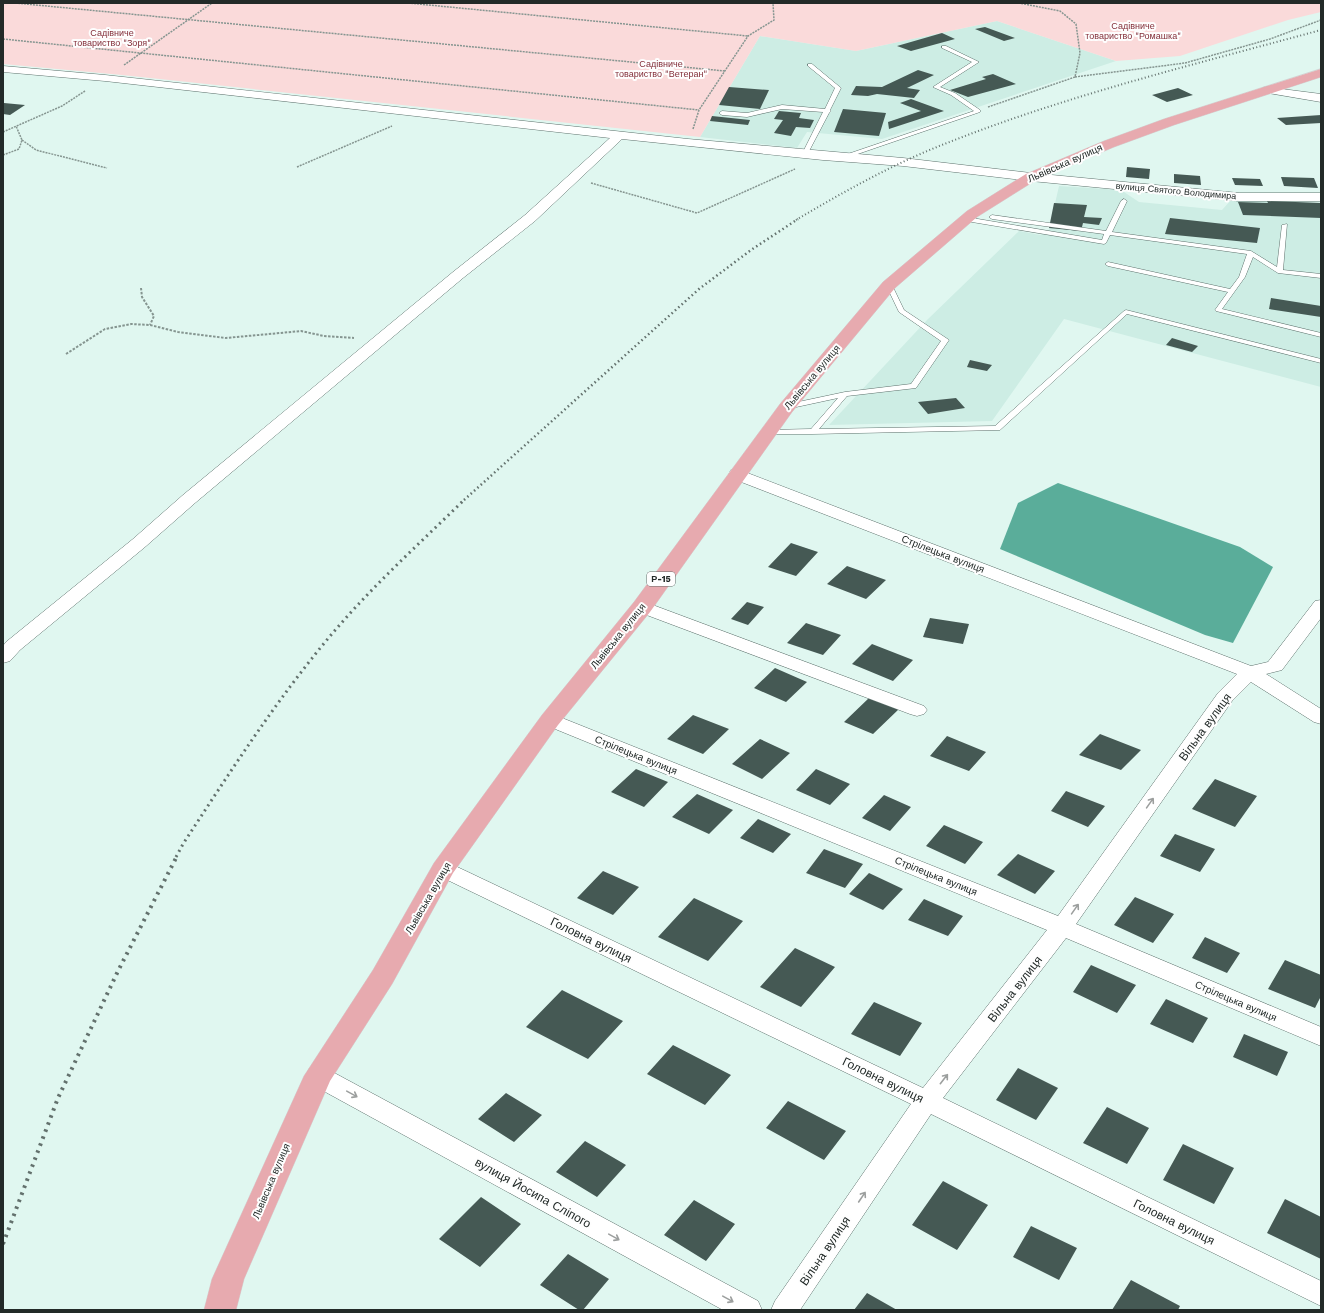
<svg xmlns="http://www.w3.org/2000/svg" width="1324" height="1313" font-family="'Work Sans',sans-serif">
<style>
.built{fill:#cdede4}
.green{fill:#fadada}
.water{fill:#5aad9a}
.building{fill:#455954}
.lines{fill:none;stroke-linecap:round;stroke-linejoin:round}
.service-casing{stroke:#5e726d;stroke-width:1}
.minor-casing{stroke:#5e726d;stroke-width:1}
.primary-casing{stroke:#d3d4d4;stroke-width:1}
.path-far1{stroke:#859590;stroke-width:1.5;stroke-dasharray:2 1;stroke-linecap:butt}
.path{stroke:#859590;stroke-width:2;stroke-dasharray:2.5 1.5;stroke-linecap:butt}
.service{fill:#fff;fill-rule:evenodd}
.minor{fill:#fff;fill-rule:evenodd}
.primary{fill:#e7aaaf;fill-rule:evenodd}
.rail-far3{stroke:#63716d;stroke-width:2;stroke-dasharray:1 2.5;stroke-linecap:butt}
.rail-far2{stroke:#63716d;stroke-width:2.5;stroke-dasharray:1.5 3;stroke-linecap:butt}
.rail-far1{stroke:#63716d;stroke-width:3;stroke-dasharray:2 4;stroke-linecap:butt}
.rail{stroke:#63716d;stroke-width:4;stroke-dasharray:2.5 5;stroke-linecap:butt}
.oneway{stroke:#9c9f9e}
.labels{text-anchor:middle;dominant-baseline:central;stroke-width:4;stroke-linejoin:round;paint-order:stroke}
.far-park-label{font-size:9px;fill:#832e39;stroke:#fefefe}
.far-street-label{font-size:9px;fill:#222a28;stroke:#fefefe}
.shield{fill:#fefefe;stroke:#646a68;stroke-width:1}
.shield-label{font-size:9px;font-weight:bold;fill:#222a28}
.street-label{font-size:10px;fill:#222a28;stroke:#fefefe}
.near-street-label{font-size:12px;fill:#222a28;stroke:#fefefe}
</style>
<rect width="100%" height="100%" fill="#e0f7f0"/>
<!-- built -->
<path class="built" d="M 997,21 L 1116,61 L 882,139 L 807,132 L 797,148 L 700,137 L 760,36 L 856,51 Z
M 1059,186 L 1121,190 L 1139,202 L 1222,210 L 1231,200 L 1321,203 L 1321,387 L 1064,319 L 992,421 L 829,425 L 927,320 L 1019,231 L 1040,235 L 1049,230 Z"/>
<!-- green -->
<path class="green" d="M 3,3 L 1321,3 L 1321,12 L 1288,20 L 1180,56 L 1116,61 L 997,21 L 856,51 L 760,36 L 700,137 L 122,75 L 3,64 Z"/>
<!-- water -->
<path class="water" d="M 1058,483 L 1240,547 L 1273,567 L 1233,643 L 1205,635 L 1000,549 L 1018,503 Z"/>
<!-- building -->
<path class="building" d="M 985,27 L 1015,38 L 1004,41 L 975,29 Z
M 942,33 L 955,39 L 911,51 L 897,46 Z
M 918,70 L 934,75 L 907,88 L 920,90 L 914,98 L 877,94 L 868,96 L 851,95 L 856,86 L 882,87 Z
M 993,74 L 1016,84 L 968,97 L 950,90 L 986,79 L 982,77 Z
M 729,87 L 769,90 L 760,109 L 719,105 Z
M 1178,88 L 1193,95 L 1167,102 L 1152,95 Z
M 911,99 L 944,111 L 889,129 L 888,122 L 921,111 L 900,103 Z
M 3,103 L 4,103 L 25,105 L 10,115 L 3,114 Z
M 843,109 L 886,113 L 879,136 L 834,132 Z
M 779,111 L 801,113 L 799,118 L 814,120 L 810,128 L 796,127 L 791,136 L 774,133 L 783,120 L 774,119 Z
M 1321,115 L 1321,123 L 1286,125 L 1277,118 Z
M 712,116 L 750,120 L 748,125 L 710,121 Z
M 1127,167 L 1150,169 L 1149,179 L 1126,177 Z
M 1174,174 L 1200,176 L 1201,185 L 1174,183 Z
M 1281,177 L 1314,178 L 1318,188 L 1284,186 Z
M 1232,178 L 1260,179 L 1263,186 L 1235,185 Z
M 1267,201 L 1321,203 L 1321,218 L 1243,215 L 1238,202 L 1268,203 Z
M 1054,203 L 1087,205 L 1084,217 L 1102,218 L 1099,225 L 1083,223 L 1081,231 L 1049,228 Z
M 1170,218 L 1260,228 L 1257,243 L 1165,234 Z
M 1271,298 L 1321,306 L 1321,317 L 1269,309 Z
M 1172,338 L 1198,346 L 1192,352 L 1166,345 Z
M 970,360 L 992,365 L 987,371 L 967,367 Z
M 956,398 L 965,408 L 928,414 L 918,402 Z
M 791,543 L 818,552 L 796,576 L 768,567 Z
M 847,566 L 886,580 L 866,599 L 827,584 Z
M 747,602 L 764,607 L 748,625 L 731,619 Z
M 930,618 L 969,624 L 963,644 L 923,637 Z
M 806,623 L 841,635 L 823,655 L 787,643 Z
M 872,644 L 913,660 L 893,681 L 852,664 Z
M 775,668 L 807,682 L 786,702 L 754,688 Z
M 870,697 L 899,709 L 873,734 L 844,722 Z
M 693,715 L 729,729 L 703,754 L 667,739 Z
M 1100,734 L 1141,750 L 1121,770 L 1079,755 Z
M 947,736 L 986,752 L 969,771 L 930,756 Z
M 760,739 L 790,753 L 762,779 L 732,764 Z
M 636,769 L 668,782 L 644,807 L 611,792 Z
M 816,769 L 850,784 L 830,805 L 796,790 Z
M 1215,779 L 1257,796 L 1235,827 L 1192,809 Z
M 1066,791 L 1105,806 L 1088,827 L 1051,811 Z
M 697,794 L 733,810 L 709,834 L 672,817 Z
M 884,795 L 911,807 L 890,831 L 862,818 Z
M 758,819 L 791,834 L 773,853 L 740,838 Z
M 944,825 L 983,842 L 965,864 L 926,846 Z
M 1175,834 L 1215,849 L 1200,872 L 1160,856 Z
M 824,849 L 863,864 L 845,888 L 806,873 Z
M 1018,854 L 1055,871 L 1035,894 L 997,875 Z
M 603,871 L 639,887 L 613,915 L 577,898 Z
M 869,873 L 903,889 L 883,910 L 849,894 Z
M 1135,897 L 1174,914 L 1153,943 L 1114,925 Z
M 694,898 L 743,921 L 708,961 L 658,937 Z
M 924,899 L 963,916 L 948,936 L 908,920 Z
M 1205,937 L 1240,953 L 1227,973 L 1192,958 Z
M 795,948 L 835,967 L 801,1007 L 760,987 Z
M 1285,960 L 1321,975 L 1321,996 L 1315,1008 L 1268,989 Z
M 1091,965 L 1136,985 L 1117,1013 L 1073,992 Z
M 562,990 L 623,1021 L 588,1059 L 526,1027 Z
M 1166,999 L 1208,1018 L 1193,1043 L 1150,1024 Z
M 874,1002 L 922,1023 L 900,1056 L 851,1034 Z
M 1244,1034 L 1288,1052 L 1277,1076 L 1233,1057 Z
M 673,1045 L 731,1075 L 705,1105 L 647,1074 Z
M 1018,1068 L 1058,1088 L 1036,1120 L 996,1100 Z
M 506,1093 L 542,1115 L 514,1142 L 478,1119 Z
M 788,1101 L 846,1131 L 824,1160 L 766,1128 Z
M 1107,1107 L 1149,1128 L 1127,1164 L 1083,1143 Z
M 585,1141 L 626,1165 L 597,1197 L 556,1172 Z
M 1183,1144 L 1234,1168 L 1214,1204 L 1163,1180 Z
M 943,1181 L 988,1205 L 957,1250 L 912,1225 Z
M 481,1197 L 521,1224 L 480,1267 L 439,1239 Z
M 1285,1199 L 1321,1217 L 1321,1259 L 1267,1233 Z
M 694,1200 L 735,1224 L 706,1261 L 664,1235 Z
M 1031,1226 L 1077,1248 L 1059,1280 L 1013,1257 Z
M 568,1254 L 609,1279 L 583,1310 L 579,1310 L 540,1285 Z
M 1131,1280 L 1180,1306 L 1178,1310 L 1112,1310 Z
M 867,1293 L 897,1310 L 854,1310 Z"/>
<g class="lines">
<!-- service casing -->
<g class="service-casing">
<path id="service" d="M 942,46 L 946,46 L 979,62 L 940,87 L 955,93 L 980,110 L 980,112 L 846,158 L 842,158 L 842,156 L 974,111 L 951,95 L 933,87 L 972,62 L 942,48 Z
M 808,64 L 812,64 L 841,88 L 830,110 L 831,111 L 829,113 L 807,155 L 802,154 L 823,112 L 782,109 L 747,117 L 722,115 L 719,113 L 722,111 L 747,113 L 782,105 L 825,109 L 835,88 L 808,66 Z
M 1124,199 L 1127,201 L 1112,232 L 1251,251 L 1277,267 L 1282,225 L 1287,224 L 1283,270 L 1321,274 L 1321,278 L 1278,273 L 1253,257 L 1245,277 L 1222,309 L 1321,333 L 1321,337 L 1216,311 L 1215,310 L 1228,292 L 1108,266 L 1105,264 L 1108,262 L 1230,289 L 1239,277 L 1247,254 L 1110,235 L 1106,243 L 1104,244 L 966,221 L 963,219 L 966,217 L 1102,240 L 1104,234 L 992,219 L 989,217 L 992,215 L 1106,231 L 1121,201 Z
M 889,283 L 892,285 L 904,310 L 949,340 L 916,388 L 847,396 L 819,429 L 995,426 L 1124,311 L 1126,310 L 1321,359 L 1321,363 L 1127,314 L 1000,430 L 812,434 L 765,434 L 764,432 L 768,430 L 811,429 L 838,398 L 787,409 L 783,407 L 784,405 L 845,392 L 911,384 L 941,341 L 899,312 L 886,285 Z"/>
</g>
<!-- minor casing -->
<g class="minor-casing">
<path id="minor" d="M 3,66 L 105,75 L 688,139 L 903,158 L 1031,173 L 1239,193 L 1321,193 L 1321,201 L 1239,201 L 1031,181 L 903,166 L 823,160 L 622,139 L 535,221 L 463,278 L 195,503 L 145,547 L 20,650 L 10,661 L 3,663 L 3,646 L 6,642 L 133,539 L 183,495 L 453,272 L 525,215 L 610,138 L 105,81 L 3,72 Z
M 1266,87 L 1321,94 L 1321,102 L 1262,92 L 1260,90 L 1262,88 Z
M 737,469 L 1251,666 L 1268,662 L 1315,601 L 1321,600 L 1321,618 L 1282,670 L 1266,674 L 1321,709 L 1321,724 L 1314,722 L 1251,682 L 1232,701 L 1076,924 L 1321,1027 L 1321,1046 L 1066,938 L 943,1098 L 1321,1281 L 1321,1306 L 931,1114 L 800,1310 L 771,1310 L 775,1301 L 911,1104 L 435,874 L 432,869 L 435,864 L 443,861 L 451,864 L 923,1088 L 1047,930 L 543,724 L 540,720 L 543,716 L 550,714 L 557,716 L 1058,916 L 1218,693 L 1237,674 L 731,478 L 729,474 L 731,470 Z
M 642,601 L 924,706 L 927,710 L 924,714 L 917,716 L 910,714 L 636,611 L 633,607 L 636,603 Z
M 318,1066 L 327,1069 L 758,1301 L 762,1310 L 723,1310 L 309,1083 L 306,1076 L 309,1069 Z"/>
</g>
<!-- primary casing -->
<g class="primary-casing">
<path id="primary" d="M 1321,69 L 1321,77 L 1174,125 L 1114,147 L 1036,180 L 977,217 L 895,288 L 792,412 L 650,612 L 558,725 L 453,873 L 392,984 L 330,1081 L 244,1279 L 236,1310 L 204,1310 L 212,1279 L 304,1076 L 373,970 L 434,863 L 542,715 L 634,602 L 780,404 L 883,282 L 967,211 L 1026,174 L 1104,141 L 1164,119 Z"/>
</g>
<!-- path-far1 -->
<path class="path-far1" d="M 15,3 L 725,71
M 408,3 L 748,36
M 1317,3 L 1321,3
M 3,39 L 699,110
M 124,65 L 212,3
M 1075,77 L 1185,63 L 1270,39 L 1321,20
M 988,107 L 1075,77 L 1080,53 L 1076,24 L 1060,11 L 1019,3
M 693,129 L 699,110 L 748,36 L 774,20 L 773,3
M 3,132 L 62,106 L 85,91
M 22,140 L 36,150 L 107,168
M 3,155 L 19,149 L 22,140 L 16,126
M 297,167 L 392,126
M 591,183 L 697,213 L 795,169"/>
<!-- path -->
<path class="path" d="M 141,288 L 142,297 L 154,316 L 150,325
M 66,354 L 105,329 L 131,324 L 150,325 L 178,332 L 226,338 L 301,331 L 324,336 L 354,338"/>
<!-- service -->
<use href="#service" class="service"/>
<!-- minor -->
<use href="#minor" class="minor"/>
<!-- primary -->
<use href="#primary" class="primary"/>
<!-- rail-far3 -->
<path class="rail-far3" d="M 796,220 C 845,191 895,163 947,143 C 1068,95 1196,64 1321,30"/>
<!-- rail-far2 -->
<path class="rail-far2" d="M 464,500 L 699,289 L 751,250 L 798,219"/>
<!-- rail-far1 -->
<path class="rail-far1" d="M 176,857 L 183,844 C 228,775 273,705 326,641 C 368,590 418,545 465,499"/>
<!-- rail -->
<path class="rail" d="M 3,1244 L 58,1098 L 118,971 L 177,856"/>
</g>
<!-- one-way arrows -->
<defs><path id="oneway-shaft" d="M-6 0H5M1.5-3L5.5 0L1.5 3" fill="none" stroke-width="1.6" stroke-linecap="round" stroke-linejoin="round"/></defs>
<g class="oneway">
<use href="#oneway-shaft" transform="translate(1150 803) rotate(-55)"/>
<use href="#oneway-shaft" transform="translate(1075 909) rotate(-55)"/>
<use href="#oneway-shaft" transform="translate(944 1079) rotate(-52)"/>
<use href="#oneway-shaft" transform="translate(352 1094) rotate(29)"/>
<use href="#oneway-shaft" transform="translate(862 1197) rotate(-56)"/>
<use href="#oneway-shaft" transform="translate(614 1237) rotate(29)"/>
<use href="#oneway-shaft" transform="translate(728 1299) rotate(29)"/>
</g>
<g class="labels">
<!-- far-park labels -->
<g class="far-park-label">
<text x="1133" y="26">Садівниче<tspan x="1133" dy="10">товариство "Ромашка"</tspan></text>
<text x="112" y="33">Садівниче<tspan x="112" dy="10">товариство "Зоря"</tspan></text>
<text x="661" y="64">Садівниче<tspan x="661" dy="10">товариство "Ветеран"</tspan></text>
</g>
<!-- far-street labels -->
<g class="far-street-label">
<text transform="translate(1176 191) rotate(5)">вулиця Святого Володимира</text>
</g>
<!-- shield labels -->
<rect class="shield" x="647" y="572" width="28" height="14" rx="3"/>
<g class="shield-label">
<text x="661" y="579">Р-15</text>
</g>
<!-- street labels -->
<g class="street-label">
<text transform="translate(1065 163) rotate(-24)">Львівська вулиця</text>
<text transform="translate(812 377) rotate(-50)">Львівська вулиця</text>
<text transform="translate(943 554) rotate(21)">Стрілецька вулиця</text>
<text transform="translate(618 636) rotate(-51)">Львівська вулиця</text>
<text transform="translate(636 755) rotate(22)">Стрілецька вулиця</text>
<text transform="translate(936 876) rotate(22)">Стрілецька вулиця</text>
<text transform="translate(428 898) rotate(-60)">Львівська вулиця</text>
<text transform="translate(1236 1001) rotate(23)">Стрілецька вулиця</text>
<text transform="translate(271 1181) rotate(-67)">Львівська вулиця</text>
</g>
<!-- near-street labels -->
<g class="near-street-label">
<text transform="translate(1205 727) rotate(-54)">Вільна вулиця</text>
<text transform="translate(591 940) rotate(26)">Головна вулиця</text>
<text transform="translate(1015 989) rotate(-52)">Вільна вулиця</text>
<text transform="translate(883 1080) rotate(26)">Головна вулиця</text>
<text transform="translate(533 1193) rotate(29)">вулиця Йосипа Сліпого</text>
<text transform="translate(1174 1222) rotate(26)">Головна вулиця</text>
<text transform="translate(825 1251) rotate(-56)">Вільна вулиця</text>
</g>
</g>
<!-- border -->
<rect width="1324" height="1313" fill="none" stroke="#222a28" stroke-width="8"/>
</svg>
